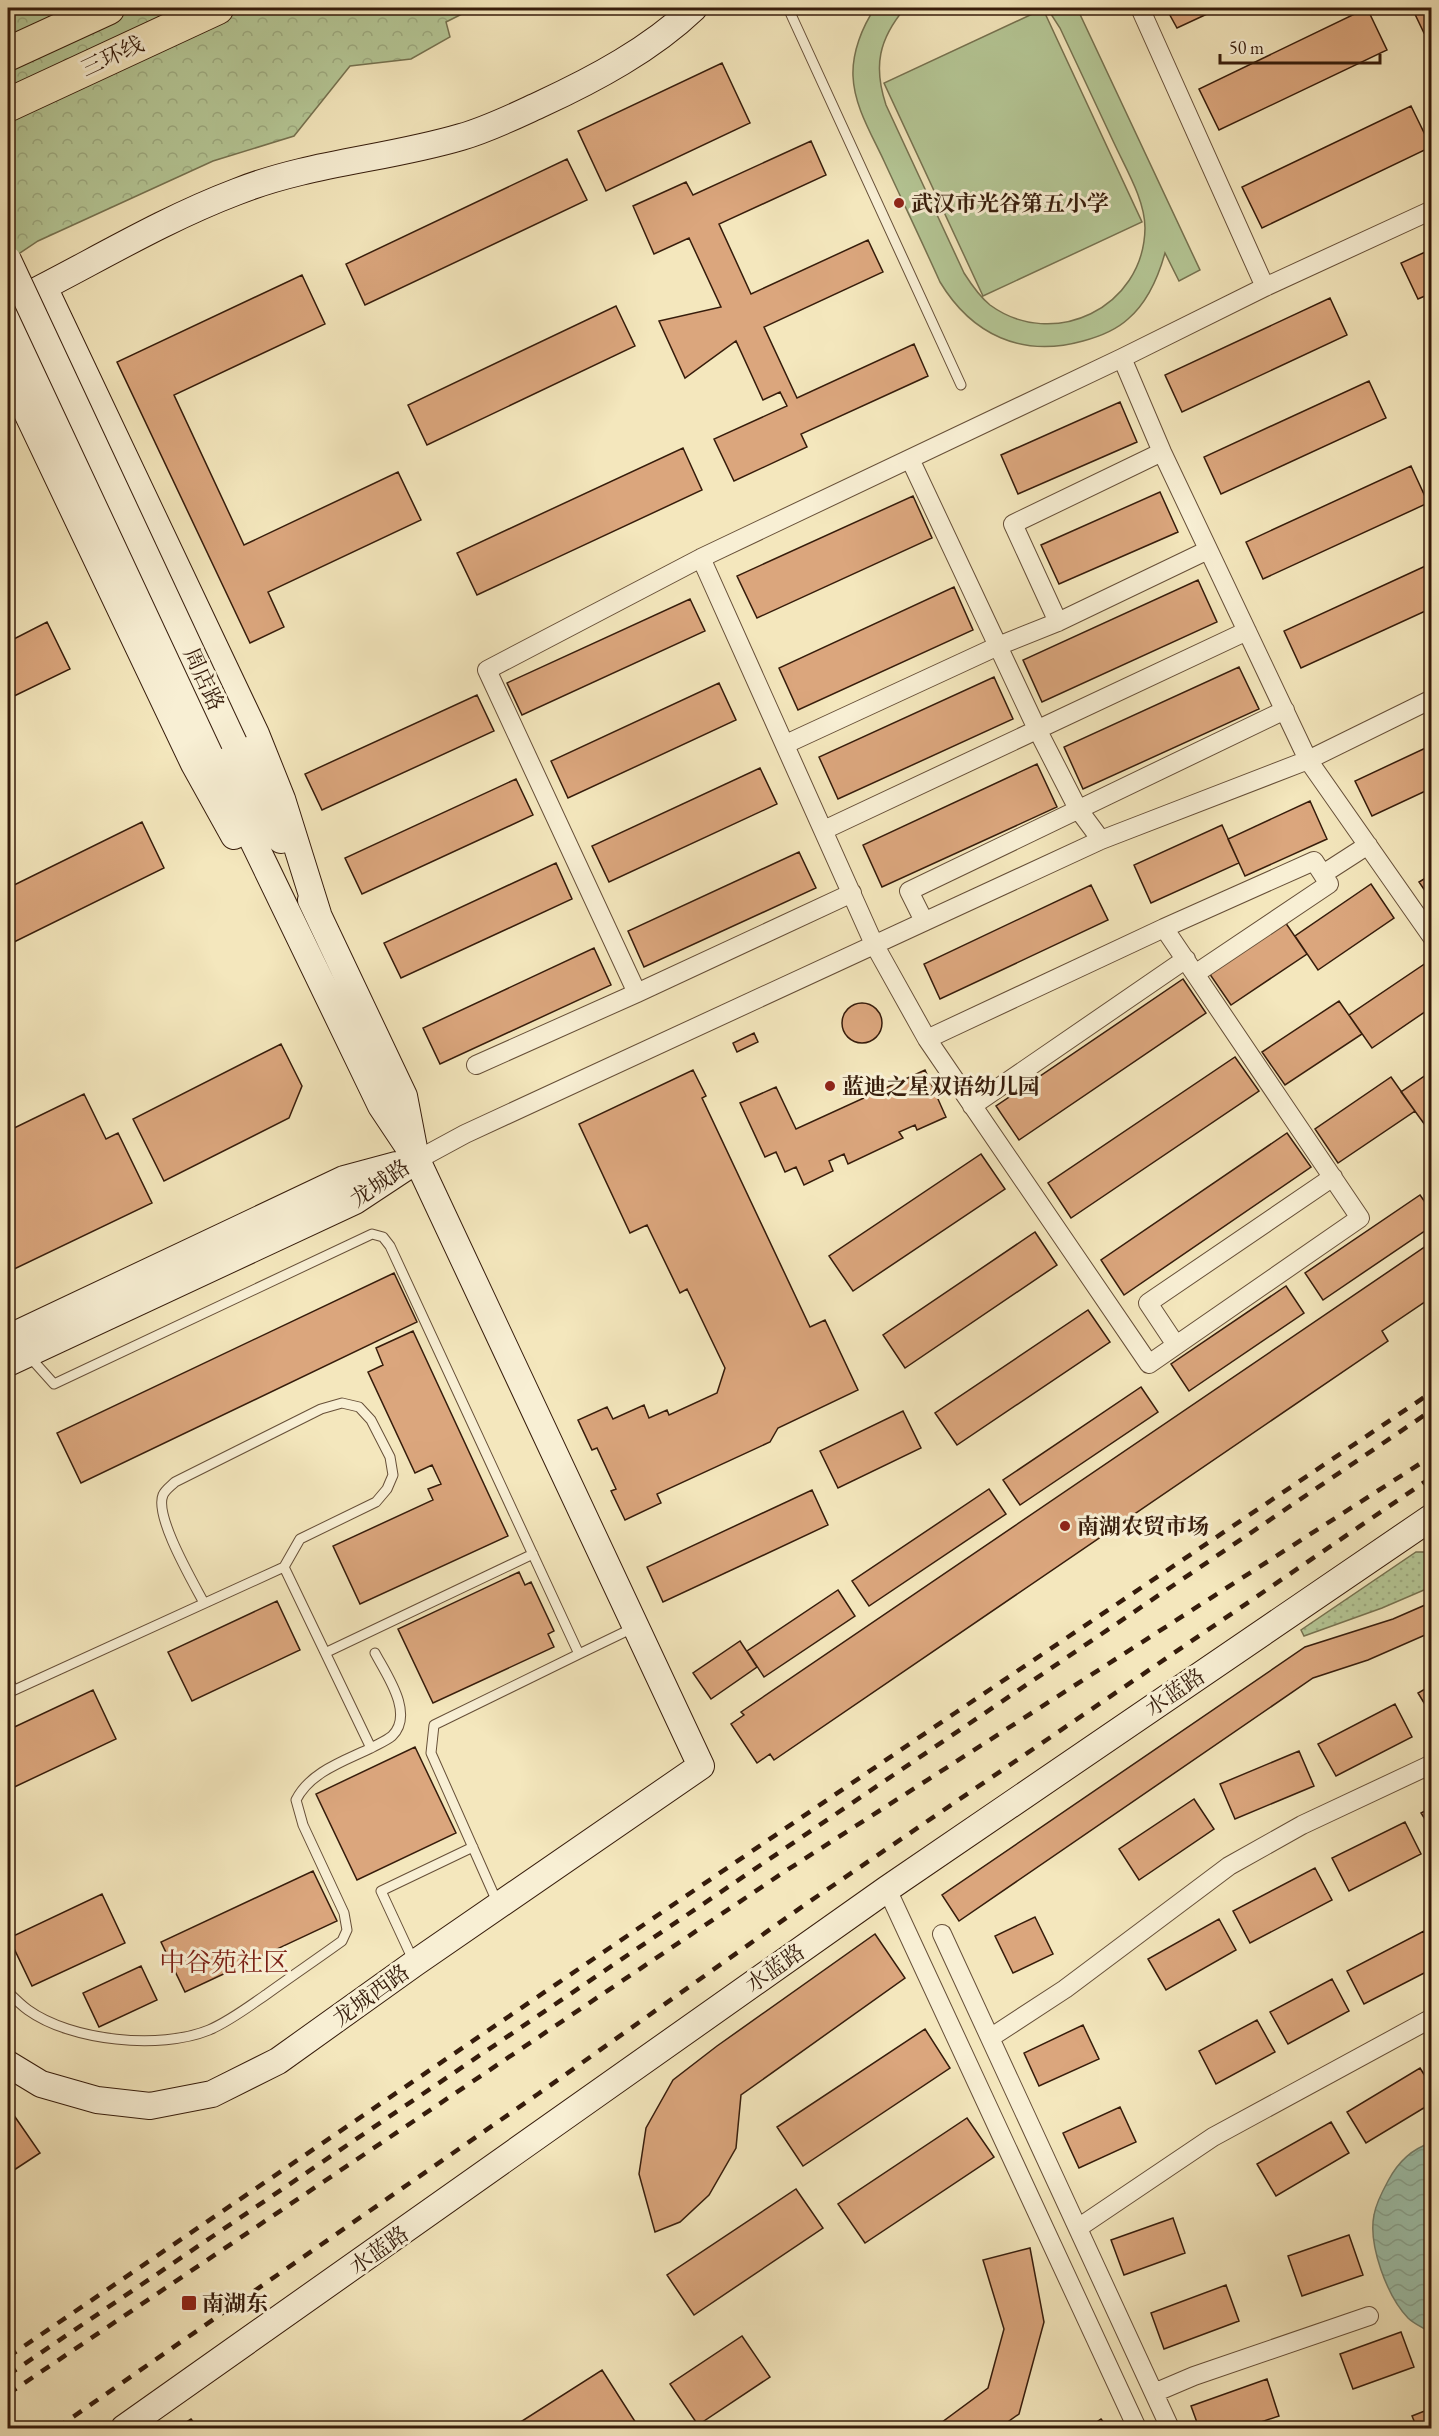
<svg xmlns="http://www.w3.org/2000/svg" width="1439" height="2436" font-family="'EB Garamond','Noto Serif SC',serif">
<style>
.grass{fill:url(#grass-dots);stroke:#767250;stroke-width:1.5}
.forest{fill:url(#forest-crowns);stroke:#767250;stroke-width:1.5}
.garden{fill:#b5c796;stroke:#767250;stroke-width:1.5}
.water{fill:url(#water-waves);stroke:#747f6b;stroke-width:1.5}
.building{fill:#dba67d;stroke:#361c0b;stroke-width:1.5}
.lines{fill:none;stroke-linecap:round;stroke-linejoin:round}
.lane-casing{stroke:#664f38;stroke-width:11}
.street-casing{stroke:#664f38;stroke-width:20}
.secondary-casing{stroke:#361c0b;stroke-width:28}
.highway-casing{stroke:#361c0b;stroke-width:35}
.lane{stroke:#f8efd4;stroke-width:9}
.street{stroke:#f8efd4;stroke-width:18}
.secondary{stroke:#f8efd4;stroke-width:26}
.highway{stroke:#f4e7bd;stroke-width:33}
.rail{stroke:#361c0b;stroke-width:4.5;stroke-dasharray:10 10;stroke-linecap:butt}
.secondary-bridge-casing{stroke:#361c0b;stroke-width:28;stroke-linecap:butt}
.secondary-bridge{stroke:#f8efd4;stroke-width:26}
.poi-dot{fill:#8f2418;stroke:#f8efd4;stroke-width:2}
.labels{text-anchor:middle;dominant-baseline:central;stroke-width:6;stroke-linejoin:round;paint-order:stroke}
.street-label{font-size:22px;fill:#361c0b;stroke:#f8efd4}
.poi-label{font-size:22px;font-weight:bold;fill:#361c0b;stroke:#f8efd4;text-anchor:start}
.quarter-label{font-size:26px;fill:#7a1f14;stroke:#f8efd4}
</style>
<defs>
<pattern id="grass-dots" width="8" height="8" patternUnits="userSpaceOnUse" patternTransform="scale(1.5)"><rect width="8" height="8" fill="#b5c796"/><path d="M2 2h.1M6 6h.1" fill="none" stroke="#9caa80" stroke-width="1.8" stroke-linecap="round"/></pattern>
<pattern id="forest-crowns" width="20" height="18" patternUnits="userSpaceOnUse" patternTransform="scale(1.5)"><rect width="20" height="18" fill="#b5c796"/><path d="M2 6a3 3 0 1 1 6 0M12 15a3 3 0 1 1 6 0" fill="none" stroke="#9caa80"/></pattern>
<pattern id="water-waves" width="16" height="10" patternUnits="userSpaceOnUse" patternTransform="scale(1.5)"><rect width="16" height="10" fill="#9dc1ab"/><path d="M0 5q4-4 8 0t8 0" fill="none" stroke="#88a592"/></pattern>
</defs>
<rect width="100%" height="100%" fill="#f4e7bd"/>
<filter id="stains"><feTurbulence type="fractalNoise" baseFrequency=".00333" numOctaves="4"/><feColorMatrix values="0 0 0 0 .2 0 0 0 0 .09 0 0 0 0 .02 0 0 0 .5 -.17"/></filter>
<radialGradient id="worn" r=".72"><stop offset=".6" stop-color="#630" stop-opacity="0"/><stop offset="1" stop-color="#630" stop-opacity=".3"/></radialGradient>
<!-- grass -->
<path class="grass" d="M 1416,1552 L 1431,1552 L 1431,1587 L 1382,1608 L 1304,1636 L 1301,1630 Z"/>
<!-- forest -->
<path class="forest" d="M 8,8 L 474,8 L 446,22 L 450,37 L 411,59 L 350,66 L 294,136 L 213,161 L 38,241 L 8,261 Z"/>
<!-- garden -->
<path class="garden" d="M 875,8 L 905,8 C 879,39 873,66 886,105 L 964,273 C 971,284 979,296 990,305 C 1053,351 1144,308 1145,228 C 1145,200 1126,169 1114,143 C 1096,105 1078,66 1060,28 L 1047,8 L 1077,8 L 1200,270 L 1179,281 L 1165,253 C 1158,278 1148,302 1128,319 C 1116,330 1098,337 1083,341 C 1022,358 972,335 940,282 C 922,242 903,202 884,161 C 872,135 854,106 853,76 C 852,53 862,27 875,8 Z
M 1043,9 L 1142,222 L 983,296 L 884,83 Z"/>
<!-- water -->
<path class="water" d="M 1431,2143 L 1432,2143 L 1431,2333 C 1424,2328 1414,2324 1408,2318 C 1387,2296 1368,2245 1374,2215 C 1376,2203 1382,2192 1388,2181 C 1398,2162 1411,2149 1431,2143 Z"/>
<!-- building -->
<path class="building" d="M 1166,8 L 1220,8 L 1177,28 Z
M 1367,8 L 1387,50 L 1219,130 L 1199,89 Z
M 1412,8 L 1432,8 L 1432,30 L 1424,33 Z
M 722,63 L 750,123 L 606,191 L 578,131 Z
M 1411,106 L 1431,147 L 1262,228 L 1242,187 Z
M 811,141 L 826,175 L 719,224 L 751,294 L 868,240 L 883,272 L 764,327 L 797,398 L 914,344 L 928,376 L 801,434 L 807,447 L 734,481 L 714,439 L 787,406 L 780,392 L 763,400 L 736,341 L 685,378 L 659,321 L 721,307 L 689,238 L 654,254 L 633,206 L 686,182 L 693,195 Z
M 567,159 L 587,200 L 365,305 L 346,264 Z
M 1432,249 L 1432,293 L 1418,299 L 1401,263 Z
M 302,275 L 325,324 L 174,395 L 244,545 L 398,472 L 421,520 L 268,592 L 284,627 L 250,643 L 117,362 Z
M 1330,298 L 1347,335 L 1182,412 L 1165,375 Z
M 616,306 L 635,346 L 427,445 L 408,405 Z
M 1369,381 L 1386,418 L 1221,494 L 1204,457 Z
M 1120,402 L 1137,442 L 1018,494 L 1001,455 Z
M 683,448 L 702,490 L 477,595 L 457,553 Z
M 1411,466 L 1428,503 L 1263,579 L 1246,542 Z
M 1160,492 L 1178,532 L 1059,584 L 1041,545 Z
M 913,496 L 932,538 L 757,618 L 737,576 Z
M 1432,563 L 1432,608 L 1301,668 L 1284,631 Z
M 1198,580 L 1217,622 L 1042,702 L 1023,660 Z
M 954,587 L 973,630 L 798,710 L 779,668 Z
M 690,599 L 705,631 L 522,715 L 507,683 Z
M 47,622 L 70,669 L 8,699 L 8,642 Z
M 1239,667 L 1259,709 L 1083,789 L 1064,747 Z
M 994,677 L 1013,719 L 838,799 L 819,757 Z
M 719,683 L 736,720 L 568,798 L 551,761 Z
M 477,695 L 494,731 L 322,810 L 305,774 Z
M 1432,745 L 1432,788 L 1372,816 L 1355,781 Z
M 1037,764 L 1057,807 L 882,887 L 863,845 Z
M 760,768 L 777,804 L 609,882 L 592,846 Z
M 516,779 L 533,815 L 362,894 L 345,858 Z
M 1310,801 L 1327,839 L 1245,876 L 1228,839 Z
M 142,822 L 164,868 L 8,945 L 8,888 Z
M 1222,825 L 1239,863 L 1151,903 L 1134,865 Z
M 799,852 L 816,888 L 644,967 L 628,931 Z
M 556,863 L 572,899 L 401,978 L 384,943 Z
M 1432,874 L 1432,901 L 1419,882 Z
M 1371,884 L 1394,918 L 1318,970 L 1295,936 Z
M 1091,885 L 1108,920 L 940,999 L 924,964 Z
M 1285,922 L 1307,954 L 1231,1005 L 1209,973 Z
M 594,948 L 611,985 L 440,1064 L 423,1028 Z
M 1426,963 L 1432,971 L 1432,1007 L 1372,1048 L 1349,1015 Z
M 1183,979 L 1206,1013 L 1019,1140 L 996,1106 Z
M 1339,1001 L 1362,1034 L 1285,1085 L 1262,1052 Z
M842 1023a20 20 0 1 1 40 0a20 20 0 1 1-40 0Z
M 754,1033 L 758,1042 L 737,1052 L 733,1043 Z
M 281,1044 L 302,1086 L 289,1118 L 164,1181 L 133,1119 Z
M 1235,1057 L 1259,1091 L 1071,1218 L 1048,1183 Z
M 693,1070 L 706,1096 L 702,1098 L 810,1327 L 825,1320 L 858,1390 L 778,1428 L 770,1442 L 657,1494 L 661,1503 L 625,1520 L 611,1491 L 616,1489 L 597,1448 L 592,1450 L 578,1420 L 607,1407 L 613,1419 L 644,1405 L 649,1418 L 667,1410 L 669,1415 L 717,1393 L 725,1368 L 687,1289 L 680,1293 L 647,1225 L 630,1233 L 579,1124 Z
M 925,1070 L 946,1117 L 917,1130 L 915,1125 L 899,1132 L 903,1138 L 848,1164 L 844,1154 L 829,1161 L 833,1171 L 804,1185 L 796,1167 L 785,1172 L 776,1152 L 765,1157 L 740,1103 L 776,1087 L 796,1129 Z
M 1432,1071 L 1432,1121 L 1425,1125 L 1401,1092 Z
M 1391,1077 L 1415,1111 L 1338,1163 L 1315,1129 Z
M 84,1094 L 106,1139 L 118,1133 L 152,1203 L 8,1272 L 8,1131 Z
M 1287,1133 L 1311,1167 L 1124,1295 L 1101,1260 Z
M 981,1154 L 1005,1189 L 853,1291 L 829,1256 Z
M 1420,1195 L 1432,1212 L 1432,1226 L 1323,1300 L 1305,1273 Z
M 1035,1232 L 1057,1265 L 905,1368 L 883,1335 Z
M 1432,1242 L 1432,1297 L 1382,1331 L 1388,1341 L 774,1760 L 770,1754 L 757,1763 L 731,1724 L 744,1715 L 741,1712 Z
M 394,1273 L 417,1322 L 81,1483 L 57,1433 Z
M 1286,1286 L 1304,1313 L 1189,1391 L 1171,1364 Z
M 1088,1310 L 1110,1342 L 957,1445 L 935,1413 Z
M 413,1331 L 508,1536 L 360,1604 L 333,1546 L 433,1500 L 428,1489 L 441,1484 L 432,1465 L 415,1473 L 368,1372 L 383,1365 L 376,1348 Z
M 1141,1387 L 1158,1412 L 1020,1505 L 1003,1480 Z
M 903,1411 L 921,1448 L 838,1488 L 820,1451 Z
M 989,1489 L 1006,1514 L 869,1606 L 852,1581 Z
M 812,1490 L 828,1525 L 663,1602 L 647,1567 Z
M 519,1572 L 525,1585 L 531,1582 L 554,1631 L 548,1634 L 554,1647 L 433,1703 L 398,1629 Z
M 838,1590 L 855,1616 L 764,1677 L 747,1651 Z
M 277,1601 L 300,1650 L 192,1701 L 168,1652 Z
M 1432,1602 L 1432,1632 L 1368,1660 L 1313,1678 L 959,1921 L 942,1895 L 1305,1647 L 1393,1619 Z
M 740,1641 L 757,1667 L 711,1699 L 693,1673 Z
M 1432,1685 L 1432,1716 L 1418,1693 Z
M 93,1690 L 116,1739 L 8,1790 L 8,1730 Z
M 1395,1704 L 1412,1737 L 1336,1776 L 1318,1744 Z
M 415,1747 L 456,1833 L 357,1880 L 316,1794 Z
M 1299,1751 L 1314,1786 L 1235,1819 L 1220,1784 Z
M 1194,1799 L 1214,1829 L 1139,1880 L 1119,1849 Z
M 1432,1807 L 1432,1830 L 1421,1813 Z
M 1405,1822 L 1421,1854 L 1349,1891 L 1332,1858 Z
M 1315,1868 L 1332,1900 L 1250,1943 L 1233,1911 Z
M 313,1871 L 337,1921 L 185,1992 L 161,1942 Z
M 102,1894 L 125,1943 L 32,1986 L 9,1938 Z
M 1035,1917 L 1053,1954 L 1013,1973 L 995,1936 Z
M 1219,1919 L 1236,1950 L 1166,1990 L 1148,1959 Z
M 1424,1931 L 1432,1946 L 1432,1969 L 1364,2004 L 1347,1971 Z
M 875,1934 L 905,1978 L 741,2095 L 736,2148 L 709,2195 L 680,2222 L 655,2232 L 639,2174 L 646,2128 L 673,2080 L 717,2046 Z
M 141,1966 L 157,2000 L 99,2027 L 83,1993 Z
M 1332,1979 L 1349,2011 L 1288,2044 L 1270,2012 Z
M 1257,2020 L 1275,2052 L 1216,2084 L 1199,2051 Z
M 1083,2025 L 1099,2059 L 1039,2086 L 1024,2053 Z
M 925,2029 L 950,2068 L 803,2166 L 777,2127 Z
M 1420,2068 L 1432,2087 L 1432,2103 L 1366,2143 L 1347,2112 Z
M 1120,2107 L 1136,2142 L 1079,2168 L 1063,2133 Z
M 13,2114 L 40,2153 L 8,2174 L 8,2118 Z
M 967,2118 L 994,2157 L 865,2243 L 838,2204 Z
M 1331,2122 L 1349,2153 L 1276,2196 L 1257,2164 Z
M 796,2189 L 823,2228 L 694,2315 L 667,2275 Z
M 1173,2218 L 1185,2253 L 1124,2275 L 1111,2240 Z
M 1349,2235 L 1363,2275 L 1302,2296 L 1288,2256 Z
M 1030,2248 L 1044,2322 L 1019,2414 L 999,2428 L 906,2428 L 938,2425 L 988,2388 L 1004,2329 L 983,2260 Z
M 1226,2285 L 1239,2321 L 1164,2349 L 1151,2313 Z
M 1401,2332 L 1414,2367 L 1353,2389 L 1340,2354 Z
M 742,2336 L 770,2377 L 698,2425 L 670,2384 Z
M 602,2370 L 636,2423 L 628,2428 L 511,2428 Z
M 1267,2379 L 1279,2416 L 1243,2428 L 1199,2428 L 1191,2406 Z
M 1432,2408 L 1432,2428 L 1417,2428 L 1412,2416 Z
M 191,2419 L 198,2428 L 177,2428 Z
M 1101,2419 L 1108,2428 L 1088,2428 Z"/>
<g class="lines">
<!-- lane casing -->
<g class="lane-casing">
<path id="lane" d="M 788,8 L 961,385
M 28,1355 L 54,1384 L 372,1234 L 383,1237 L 390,1246 L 579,1654 L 635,1627
M 204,1603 C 193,1582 154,1516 163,1495 C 165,1490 171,1486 175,1482 L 321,1409 L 342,1403 L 359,1407 L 371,1420 L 390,1457 L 393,1475 L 387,1489 L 376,1502 L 300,1539 L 284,1567
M 327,1652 L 533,1554
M 8,1678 L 13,1690
M 8,1693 L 284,1567 L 371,1748 C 344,1761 310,1772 296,1800 L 303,1825 L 344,1913 L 347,1930 L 342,1941 C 317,1959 292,1976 267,1994 C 248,2007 230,2021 209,2030 C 160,2050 71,2041 28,2010 C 21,2005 14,1998 8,1992
M 371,1748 C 378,1744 386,1741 392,1736 C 415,1714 386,1674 375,1653
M 498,1904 L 431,1753 L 434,1725 L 579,1654
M 414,1962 L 381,1891 L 473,1847"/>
</g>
<!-- street casing -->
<g class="street-casing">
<path id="street" d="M 1140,8 L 1265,287
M 1122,358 L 1162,452 L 1308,760 L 1432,937
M 910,459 L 1037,729 L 1078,809 L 1101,840
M 701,558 L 874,944 L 927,1039 L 1149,1364 L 1360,1218 L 1164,928 L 927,1039
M 1058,622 L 1013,524 L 1162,452
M 786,744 L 998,646 L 1058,622 L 1208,550
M 824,830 L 1247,631
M 1323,874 L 1368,845
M 924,921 L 909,891 L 1285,710
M 1164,928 L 1314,861 L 1329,884 L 1195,974
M 637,993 L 487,670 L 701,558 L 1122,358 L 1265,287 L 1432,210
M 476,1065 L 637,993 L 852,893
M 972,1106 L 1186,959
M 417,1160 L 465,1134 L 1101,840 L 1308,760 L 1432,699
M 1176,1345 L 1148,1303 L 1333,1177
M 887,1889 L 1137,2428
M 942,1934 L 1170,2428
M 990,2038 L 1065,1989 L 1229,1866 L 1302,1825 L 1432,1764
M 1078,2228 L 1213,2137 L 1432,2018
M 1154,2393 L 1194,2376 L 1369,2316"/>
</g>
<!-- secondary casing -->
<g class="secondary-casing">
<path id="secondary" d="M 44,287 L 256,734 L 282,799 L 318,914
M 8,305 C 84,268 157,222 236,192 C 308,163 387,159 461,137 C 489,129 515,116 541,104 C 595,79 651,49 694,8
M 8,316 L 211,754 L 381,1106 L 417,1160 L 701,1766 L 415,1963 L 278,2061 L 212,2094 L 150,2106 L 97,2100 L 41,2084 L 8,2064
M 8,373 L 194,764 L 234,836
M 234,743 L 281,840
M 311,900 L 404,1096 L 414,1148
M 8,1338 L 344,1179 L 396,1165
M 8,1363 L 355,1201 L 417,1160
M 124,2428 L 887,1889 L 1432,1517"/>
</g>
<!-- highway casing -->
<g class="highway-casing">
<path id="highway" d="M 8,54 L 108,8
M 8,105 L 217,8"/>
</g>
<!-- lane -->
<use href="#lane" class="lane"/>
<!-- street -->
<use href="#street" class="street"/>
<!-- secondary -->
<use href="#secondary" class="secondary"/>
<!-- highway -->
<use href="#highway" class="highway"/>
<!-- rail -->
<path class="rail" d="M 8,2357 L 955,1713 L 1432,1392
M 8,2375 L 1432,1410
M 8,2394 L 784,1872 L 1432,1456
M 57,2428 L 538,2094 L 803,1906 L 1432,1477"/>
<!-- secondary-bridge casing -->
<g class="secondary-bridge-casing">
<path id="secondary-bridge" d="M 8,260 L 234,743"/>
</g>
<!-- secondary-bridge -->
<use href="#secondary-bridge" class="secondary-bridge"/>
</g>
<!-- markers -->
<g class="poi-dot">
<circle cx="899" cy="203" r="6"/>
<circle cx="830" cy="1086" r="6"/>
<circle cx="1065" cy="1526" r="6"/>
<rect x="181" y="2295" width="16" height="16" rx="3"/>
</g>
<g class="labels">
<!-- street labels -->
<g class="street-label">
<text transform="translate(112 56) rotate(-25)">三环线</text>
<text transform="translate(204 679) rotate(65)">周店路</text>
<text transform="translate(380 1183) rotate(-34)">龙城路</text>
<text transform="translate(1175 1692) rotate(-34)">水蓝路</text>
<text transform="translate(775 1968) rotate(-35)">水蓝路</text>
<text transform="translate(371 1995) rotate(-36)">龙城西路</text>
<text transform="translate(379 2250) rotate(-35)">水蓝路</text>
</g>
<!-- poi labels -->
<g class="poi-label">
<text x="911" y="203">武汉市光谷第五小学</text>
<text x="842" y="1086">蓝迪之星双语幼儿园</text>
<text x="1077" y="1526">南湖农贸市场</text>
<text x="202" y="2303">南湖东</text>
</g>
<!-- quarter labels -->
<g class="quarter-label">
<text x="224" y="1962">中谷苑社区</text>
</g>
</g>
<!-- margin -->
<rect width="1439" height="2436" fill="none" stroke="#f4e7bd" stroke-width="30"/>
<rect x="9" y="9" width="1421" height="2418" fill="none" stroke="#361c0b" stroke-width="3"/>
<rect x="15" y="15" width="1409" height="2406" fill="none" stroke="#361c0b" stroke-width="1.5"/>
<!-- scale -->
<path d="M1220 54v9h160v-9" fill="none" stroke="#361c0b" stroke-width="3"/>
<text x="1229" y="54" font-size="18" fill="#361c0b" stroke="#f8efd4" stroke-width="4.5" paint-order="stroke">50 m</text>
<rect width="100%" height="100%" filter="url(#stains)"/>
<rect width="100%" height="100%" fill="url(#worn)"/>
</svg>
